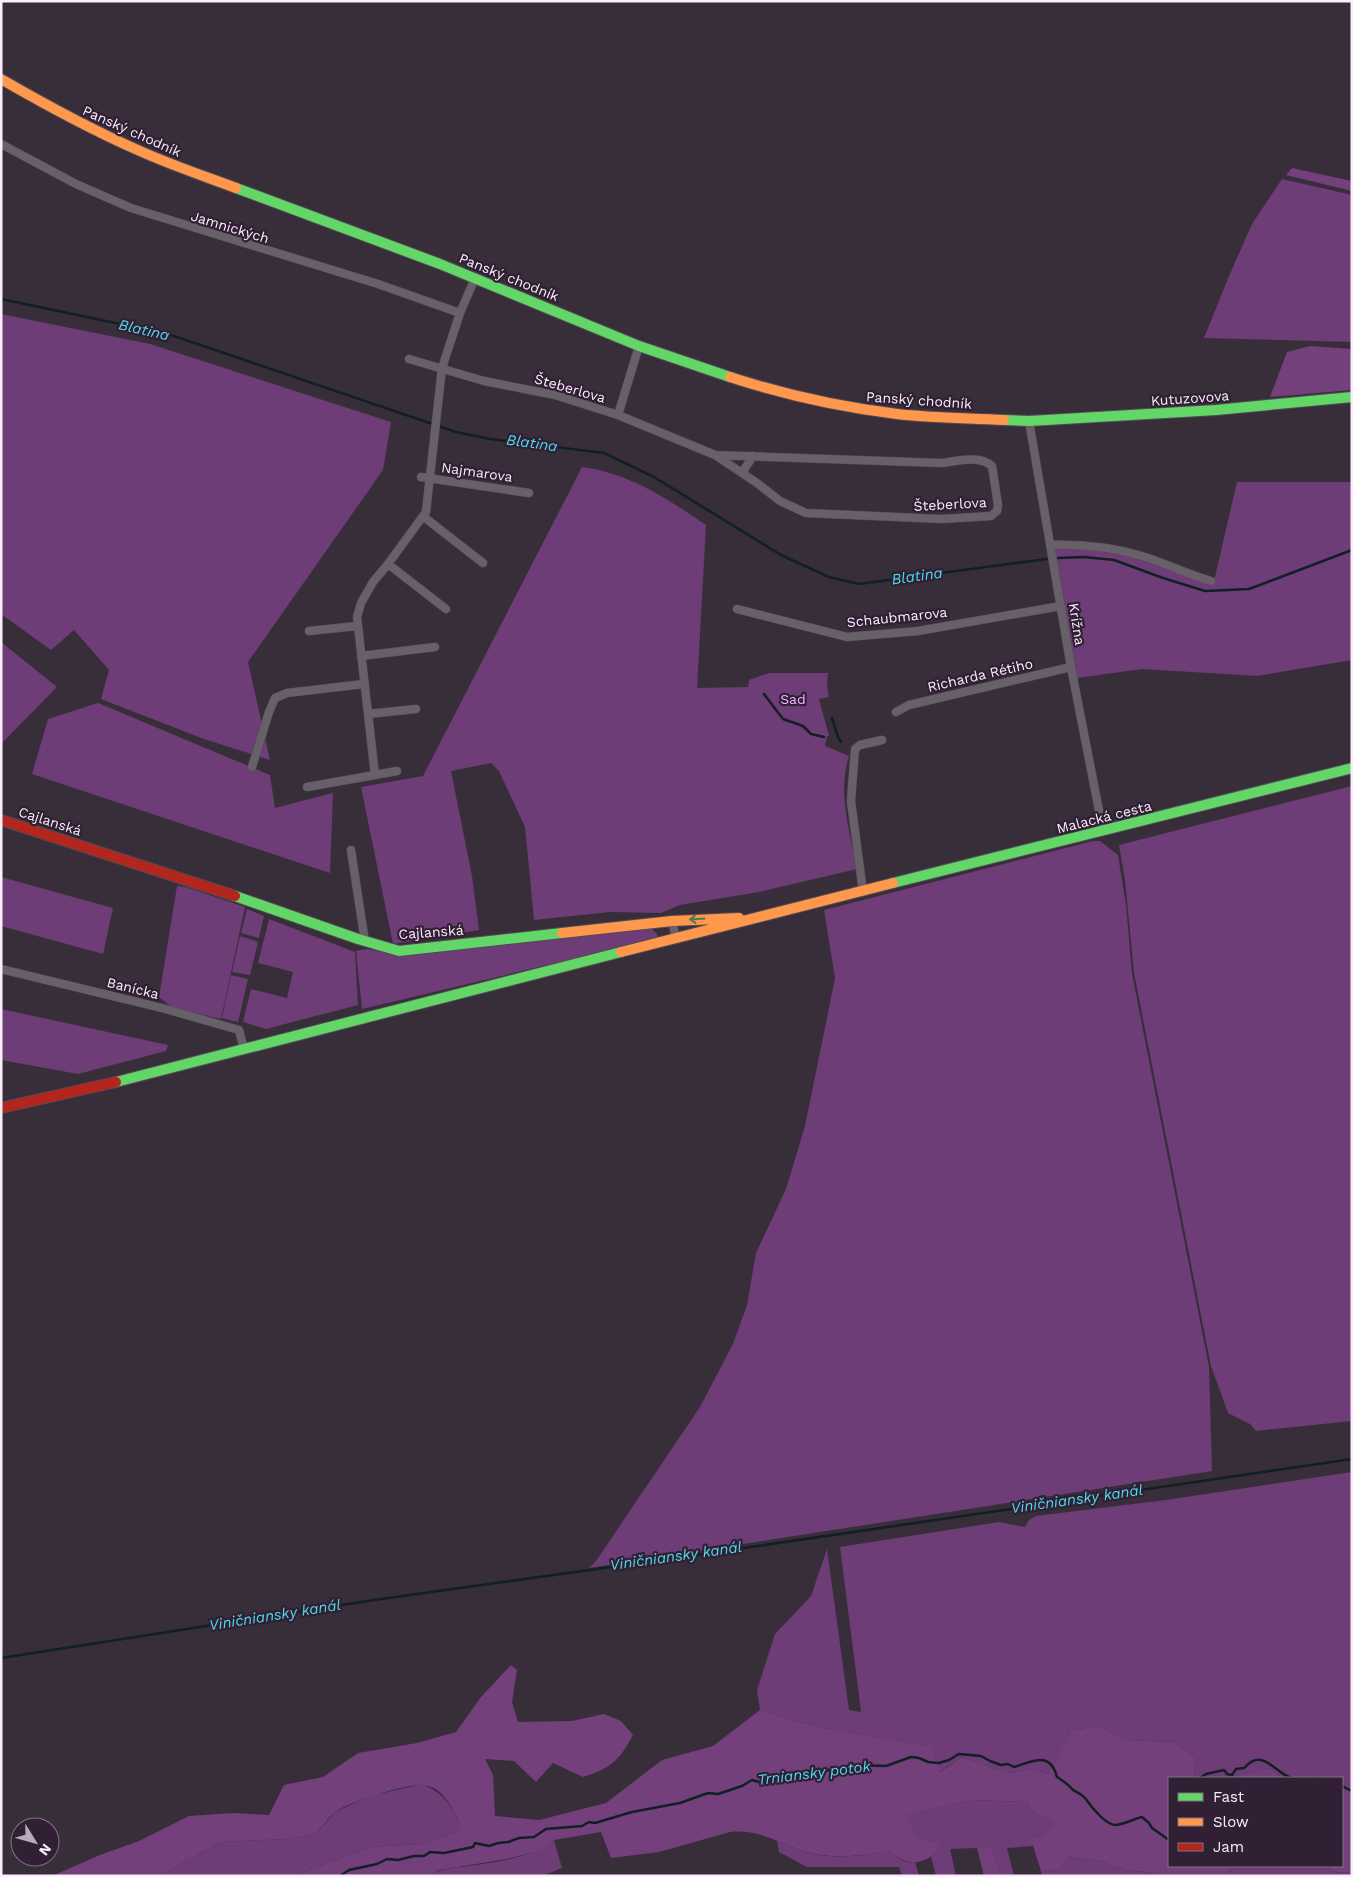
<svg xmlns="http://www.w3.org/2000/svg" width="1353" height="1877" font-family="'Work Sans',sans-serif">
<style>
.green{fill:#6e3c77}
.forest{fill:#73407c}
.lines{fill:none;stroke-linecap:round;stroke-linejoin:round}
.stream{stroke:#102023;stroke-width:2.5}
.street-casing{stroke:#534b55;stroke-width:9}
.fast-casing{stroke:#534b55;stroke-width:12}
.slow-casing{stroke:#534b55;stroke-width:12}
.jam-casing{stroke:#534b55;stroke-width:12}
.street{stroke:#676069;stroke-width:8}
.fast{stroke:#63d668;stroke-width:10}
.slow{stroke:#ff974d;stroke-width:10}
.jam{stroke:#b3261e;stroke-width:10}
.oneway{stroke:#4a7a4e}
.labels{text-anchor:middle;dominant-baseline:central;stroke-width:4.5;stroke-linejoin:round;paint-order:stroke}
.street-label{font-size:14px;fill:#faeefc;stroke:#311f34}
.park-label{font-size:14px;fill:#f3b4ff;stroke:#311f34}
.water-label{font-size:15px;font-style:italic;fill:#4ddceb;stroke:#311f34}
</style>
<rect width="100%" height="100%" fill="#382e3a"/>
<!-- green -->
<path class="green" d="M 1282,179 L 1352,195 L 1352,342 L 1204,338 L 1229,276 L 1252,224 Z
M 1,314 L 150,344 L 391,422 L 383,470 L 248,662 L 270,760 L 204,739 L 101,699 L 109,670 L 74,630 L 51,650 L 1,614 Z
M 582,467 C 629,473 668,499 706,525 L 697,688 L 748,687 L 749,680 L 769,673 L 828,673 L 827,686 L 829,697 L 819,699 L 829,736 L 827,736 L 825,746 L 849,756 C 837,793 850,832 857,869 L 759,892 L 680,905 L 661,913 L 610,912 L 534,920 L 525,827 L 499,771 L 491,763 L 451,771 L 472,876 L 479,930 L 393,944 L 361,787 L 423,776 Z
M 1237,482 L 1352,482 L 1352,660 L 1257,676 L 1142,669 L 1070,679 L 1050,545 L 1102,547 L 1211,581 L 1215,577 Z
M 1,642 L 57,687 L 2,743 L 1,742 Z
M 98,703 L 270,775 L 275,808 L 333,793 L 330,873 L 32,774 L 48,719 Z
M 1352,786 L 1352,1421 L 1256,1431 L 1250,1424 L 1228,1413 L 1211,1366 L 1134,973 L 1125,880 L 1119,845 Z
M 1093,841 L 1100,841 L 1118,855 L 1126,905 L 1132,974 L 1209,1367 L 1212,1471 L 589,1568 L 596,1561 L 700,1407 L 733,1344 L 747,1305 L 756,1253 L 786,1189 L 805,1126 L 835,978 L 824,910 Z
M 1,877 L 113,908 L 103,954 L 1,926 Z
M 177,886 L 186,887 L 245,907 L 221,1019 L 173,1008 L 159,997 Z
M 247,909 L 264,916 L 259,938 L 241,933 Z
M 269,919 L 355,952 L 358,1005 L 266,1029 L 243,1022 L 251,989 L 287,998 L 293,972 L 258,963 Z
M 647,927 L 652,929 L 657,934 L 657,939 L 362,1009 L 356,951 L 367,949 L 401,955 Z
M 240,936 L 258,942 L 250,975 L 232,972 Z
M 231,975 L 248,979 L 238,1022 L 222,1018 Z
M 1,1009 L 168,1045 L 166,1051 L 78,1074 L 1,1060 Z
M 1352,1472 L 1352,1792 L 1342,1789 L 1342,1778 L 1282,1778 L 1270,1768 L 1223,1778 L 1194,1778 L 1196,1757 L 1174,1742 L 1126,1740 L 1100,1726 L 1071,1730 L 1050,1774 L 1034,1769 L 1007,1773 L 962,1757 L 939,1772 L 929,1746 L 817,1727 L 760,1710 L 757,1690 L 775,1634 L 811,1596 L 827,1549 L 849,1710 L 861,1712 L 840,1547 L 999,1522 L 1025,1527 L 1029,1520 L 1036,1516 L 1166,1500 Z
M 422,1784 C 443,1793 451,1804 460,1824 L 457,1831 L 425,1844 L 370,1847 L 294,1876 L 158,1876 L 221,1842 L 285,1839 L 316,1834 L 335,1812 L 370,1796 Z
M 973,1800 L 1027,1802 C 1033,1813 1037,1816 1049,1818 L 1052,1822 C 1050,1833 1042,1835 1033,1837 L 1033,1846 L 1007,1848 L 1014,1876 L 1001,1876 L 992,1850 L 988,1845 L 977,1848 L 950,1849 L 956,1876 L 936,1876 L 931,1856 L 935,1853 L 936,1842 L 918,1837 L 905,1815 Z
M 554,1840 L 562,1868 L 542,1876 L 428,1876 C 442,1868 454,1868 469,1866 C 497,1862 531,1858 554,1840 Z
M 777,1840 C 787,1845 797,1850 809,1853 C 834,1859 865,1857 890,1849 C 896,1858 904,1864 915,1862 L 919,1876 L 902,1876 L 899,1867 L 807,1867 L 779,1852 Z
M 1067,1857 L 1101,1861 L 1125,1870 L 1156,1873 L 1162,1876 L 1042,1876 L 1041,1871 L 1062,1870 C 1061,1863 1061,1860 1067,1857 Z
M 1231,1866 L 1327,1866 L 1335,1872 L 1352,1873 L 1352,1876 L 1225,1876 Z"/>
<!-- forest -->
<path class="forest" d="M 1292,168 L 1352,181 L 1352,191 L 1286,175 Z
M 1310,346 L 1352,349 L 1352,390 L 1270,397 L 1287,352 Z
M 511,1665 L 517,1670 L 512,1702 L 518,1722 L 572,1721 L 604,1714 L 621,1721 L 633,1735 C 619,1761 611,1768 583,1777 L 553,1763 L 536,1782 L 514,1761 L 485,1759 L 493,1775 L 495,1816 L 539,1820 L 606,1803 L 662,1760 L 713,1746 L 760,1710 L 817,1727 L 930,1746 L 940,1772 L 962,1757 L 1007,1773 L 1034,1769 L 1049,1774 L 1071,1730 L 1100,1726 L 1126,1740 L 1174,1742 L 1196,1757 L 1194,1778 L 1169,1778 L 1169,1866 L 1231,1866 L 1225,1876 L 1162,1876 L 1156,1873 L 1125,1870 L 1101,1861 L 1068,1857 C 1062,1860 1061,1863 1062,1870 L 1041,1871 L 1033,1846 L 1033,1837 C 1042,1835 1050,1833 1052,1822 L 1050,1819 C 1037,1816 1033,1813 1027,1802 L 973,1800 L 906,1815 L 918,1837 L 936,1842 L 939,1844 L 939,1849 C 925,1866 903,1867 890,1850 C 861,1857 825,1860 797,1849 C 774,1840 756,1829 730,1832 L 659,1852 L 611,1858 L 601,1832 L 554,1840 L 538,1851 L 507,1859 L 439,1870 L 428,1876 L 294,1876 L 370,1847 L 425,1844 L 457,1831 L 460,1824 C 453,1808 442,1785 421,1785 C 405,1784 345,1803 334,1813 C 327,1819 322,1827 316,1834 L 285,1839 L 221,1842 L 158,1876 L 52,1876 L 100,1855 L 139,1841 L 189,1816 L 233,1813 L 269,1815 L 284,1785 L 323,1777 L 358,1753 L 417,1743 L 456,1732 L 481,1697 Z
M 1270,1768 L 1282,1778 L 1223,1778 Z
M 1342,1789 L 1352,1792 L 1352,1873 L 1335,1872 L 1327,1866 L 1342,1866 Z
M 988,1845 L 992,1849 L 1001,1876 L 984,1876 L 977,1848 Z"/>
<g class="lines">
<!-- stream -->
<path class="stream" d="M 1,299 L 168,334 L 456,432 L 490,439 L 604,453 L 654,477 L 781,555 L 829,577 L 859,584 L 1047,559
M 1058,558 L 1084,557 L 1114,560 L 1163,578 L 1205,591 L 1249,589 L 1352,550
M 764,694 L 783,719 L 803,726 L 811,734 L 824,737
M 832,718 L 838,737 L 841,742
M 1,1658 L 374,1600 L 669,1559 L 1352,1459
M 1200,1778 L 1206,1774 L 1224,1770 L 1227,1774 L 1232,1775 L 1236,1769 L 1244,1768 C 1263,1746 1275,1774 1292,1778
M 1314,1778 L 1321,1778
M 1342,1786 L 1352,1791
M 340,1876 L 349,1870 L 377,1864 L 387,1859 L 398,1860 L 414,1856 L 424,1856 L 430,1852 L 444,1853 L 473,1847 L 475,1843 L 489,1846 L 498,1843 L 508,1842 L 519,1838 L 534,1837 L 546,1829 L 582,1826 L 589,1822 L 595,1823 L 632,1812 L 680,1803 L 708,1793 L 718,1794 L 742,1786 L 752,1780 L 762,1783 L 808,1772 L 817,1772 L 857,1765 L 886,1766 L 911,1757 L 919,1758 L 928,1762 L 939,1763 L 949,1760 L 959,1754 L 981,1756 L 990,1761 L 1001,1765 L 1008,1764 L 1014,1767 C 1032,1762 1050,1750 1057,1777 C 1063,1781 1067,1783 1072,1789 C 1075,1792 1081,1793 1085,1798 C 1090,1805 1106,1826 1116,1825 C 1125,1824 1133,1819 1142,1817 L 1149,1823 L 1152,1828 L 1169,1840"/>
<!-- street casing -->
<g class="street-casing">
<path id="street" d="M 1,144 L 76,184 L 131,208 L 378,284 L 460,313
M 409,359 L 484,381 L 555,395 L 618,415 L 715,455 L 942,463 C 958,461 979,455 992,466 L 998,505 L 997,511 L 991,516 L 942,519 L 806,513 L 780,501 L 757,483 L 715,455
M 618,415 L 639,346
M 1029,421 L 1071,667 L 1103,831
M 742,473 L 753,456
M 421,477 L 529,493
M 424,517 L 483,563
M 1050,545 C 1081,544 1111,547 1142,556 C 1165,563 1187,574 1211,581
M 388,564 L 446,609
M 737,609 L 847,637 L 918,631 L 1061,606
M 309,631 L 357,626
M 361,656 L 435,647
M 896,712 L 909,705 L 1071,667
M 368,714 L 416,709
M 252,767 L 269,712 L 275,698 L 287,693 L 364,684
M 375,775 L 397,771
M 307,787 L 375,775 L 357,617 L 361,603 L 373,582 L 388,564 L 426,512 L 442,368 L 460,313 L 475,278
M 351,850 L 365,942
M 863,892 L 851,801 L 855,749 L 860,745 L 882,740
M 672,921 L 676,939
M 1,969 L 162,1008 L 239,1030 L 244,1049"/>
</g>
<!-- fast casing -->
<g class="fast-casing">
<path id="fast" d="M 236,188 L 440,264 L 639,346 L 730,377
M 1004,420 L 1029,421 L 1216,410 L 1352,397
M 893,883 L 1352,768
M 235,896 L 358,939 L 399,951 L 562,933
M 116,1082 L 621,952"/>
</g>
<!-- slow casing -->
<g class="slow-casing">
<path id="slow" d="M 1,79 C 46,105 92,130 140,151 C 171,165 204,176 236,188
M 730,377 C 785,395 840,407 897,414 C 932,418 968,418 1004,420
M 562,933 L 672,921 L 739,918
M 621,952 L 893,883"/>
</g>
<!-- jam casing -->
<g class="jam-casing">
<path id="jam" d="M 1,820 L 235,896
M 1,1108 L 116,1082"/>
</g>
<!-- street -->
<use href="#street" class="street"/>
<!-- fast -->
<use href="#fast" class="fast"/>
<!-- slow -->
<use href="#slow" class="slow"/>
<!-- jam -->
<use href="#jam" class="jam"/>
</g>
<!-- one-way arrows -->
<defs><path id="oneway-shaft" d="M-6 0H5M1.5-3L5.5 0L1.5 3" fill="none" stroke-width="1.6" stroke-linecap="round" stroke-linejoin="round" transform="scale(1.25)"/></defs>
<use class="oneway" href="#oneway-shaft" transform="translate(697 919) rotate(176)"/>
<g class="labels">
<!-- street labels -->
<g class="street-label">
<text transform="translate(132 131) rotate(24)">Panský chodník</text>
<text transform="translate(230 227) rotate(17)">Jamnických</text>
<text transform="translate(509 277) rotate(22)">Panský chodník</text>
<text transform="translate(570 388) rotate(16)">Šteberlova</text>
<text transform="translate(1190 398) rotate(-4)">Kutuzovova</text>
<text transform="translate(919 400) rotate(4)">Panský chodník</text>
<text transform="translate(477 472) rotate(8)">Najmarova</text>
<text transform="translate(950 504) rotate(-3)">Šteberlova</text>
<text transform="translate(897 617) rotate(-6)">Schaubmarova</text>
<text transform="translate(1077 624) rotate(81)">Krížna</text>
<text transform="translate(980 675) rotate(-13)">Richarda Rétiho</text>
<text transform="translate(1104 817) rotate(-14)">Malacká cesta</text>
<text transform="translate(50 821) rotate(18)">Cajlanská</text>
<text transform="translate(431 932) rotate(-4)">Cajlanská</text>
<text transform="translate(133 988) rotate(14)">Banícka</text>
</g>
<!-- park labels -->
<g class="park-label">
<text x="793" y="699">Sad</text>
</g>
<!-- water labels -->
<g class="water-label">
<text transform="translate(144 330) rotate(13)">Blatina</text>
<text transform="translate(532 443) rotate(8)">Blatina</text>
<text transform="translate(917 576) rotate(-8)">Blatina</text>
<text transform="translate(1077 1499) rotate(-8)">Viničniansky kanál</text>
<text transform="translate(676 1556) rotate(-8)">Viničniansky kanál</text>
<text transform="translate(275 1615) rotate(-9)">Viničniansky kanál</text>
<text transform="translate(814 1773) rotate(-7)">Trniansky potok</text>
</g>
</g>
<!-- border -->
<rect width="1353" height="1877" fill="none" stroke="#faeefc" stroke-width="5"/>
<!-- legend -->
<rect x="1168" y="1777" width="175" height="90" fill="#311f34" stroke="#817284"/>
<rect x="1178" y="1793" width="25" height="8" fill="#63d668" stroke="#817284"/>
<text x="1213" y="1802" font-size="15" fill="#faeefc">Fast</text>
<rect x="1178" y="1818" width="25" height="8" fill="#ff974d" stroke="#817284"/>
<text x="1213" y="1827" font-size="15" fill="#faeefc">Slow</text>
<rect x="1178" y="1843" width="25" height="8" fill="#b3261e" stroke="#817284"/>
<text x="1213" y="1852" font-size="15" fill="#faeefc">Jam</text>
<!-- north arrow -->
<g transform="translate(35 1842) rotate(127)"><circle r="24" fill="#311f34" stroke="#817284"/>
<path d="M0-4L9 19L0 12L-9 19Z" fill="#b6abb8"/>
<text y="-8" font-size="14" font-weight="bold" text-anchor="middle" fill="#faeefc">N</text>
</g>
</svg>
